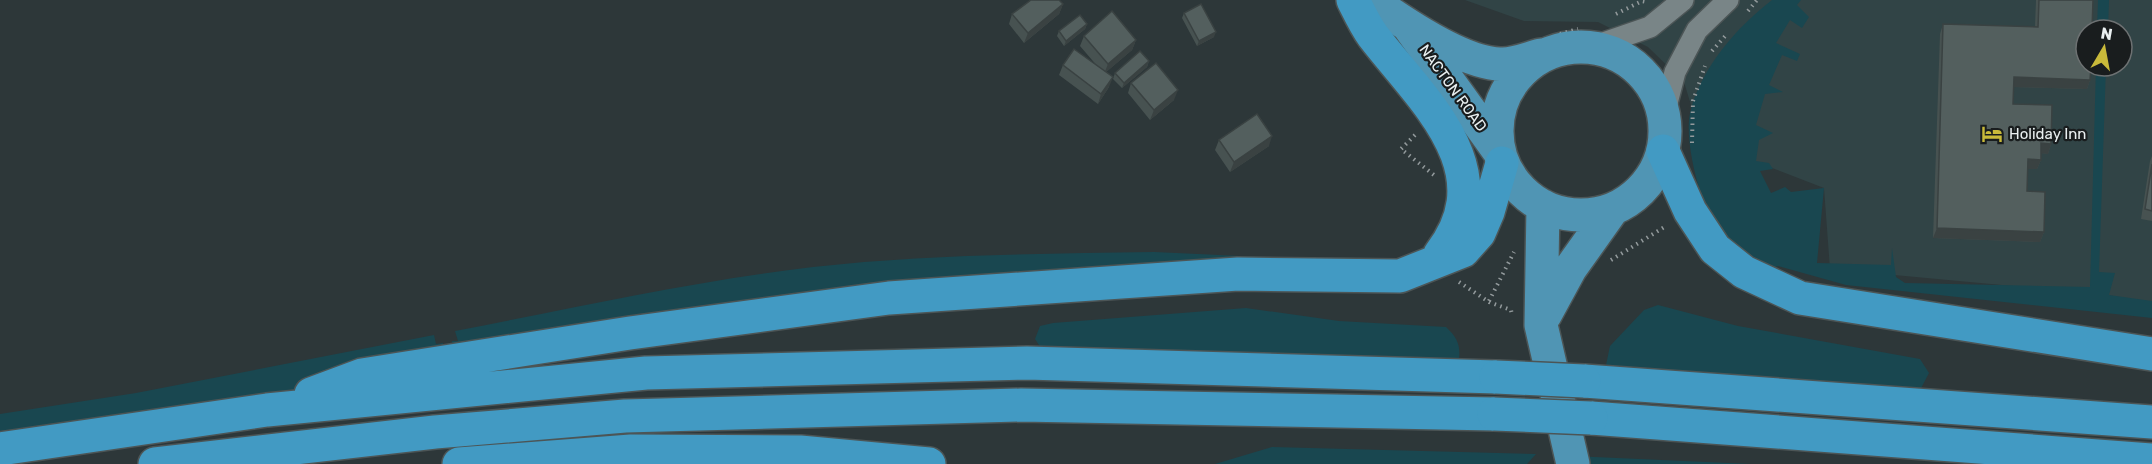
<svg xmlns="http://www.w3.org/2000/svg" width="2152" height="464" font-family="Rubik,sans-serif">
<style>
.built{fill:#314446;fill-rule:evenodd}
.green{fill:#194750}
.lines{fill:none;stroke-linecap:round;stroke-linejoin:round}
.minor-casing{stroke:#4c5556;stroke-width:24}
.primary-casing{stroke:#4c5556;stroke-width:36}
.trunk-casing{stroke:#4c5556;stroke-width:36}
.path{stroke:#939a9c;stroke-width:4;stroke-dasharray:1.5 4.5;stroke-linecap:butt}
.minor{stroke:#798587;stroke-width:21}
.primary{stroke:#5095b4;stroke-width:33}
.trunk{stroke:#429ac3;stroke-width:33}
.trunk-bridge-casing{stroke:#4c5556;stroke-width:36;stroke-linecap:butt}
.trunk-bridge{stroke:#429ac3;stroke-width:33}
.wall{fill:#475251}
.shaded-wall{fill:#3a4242}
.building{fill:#535f5e;stroke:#3a4242;stroke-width:1.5}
.labels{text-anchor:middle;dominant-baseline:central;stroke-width:4.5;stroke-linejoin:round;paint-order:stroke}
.street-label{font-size:15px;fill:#eaf0f1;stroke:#191d1e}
.poi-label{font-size:15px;fill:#eaf0f1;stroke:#191d1e;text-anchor:start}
</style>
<rect width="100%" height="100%" fill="#2d3739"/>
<!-- built -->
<path class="built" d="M 1465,0 L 2152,0 L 2152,303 L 2108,295 L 1830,269 L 1824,188 L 1702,141 L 1684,82 L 1648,47 L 1598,22 L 1524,21 ZM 2086,30 L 2122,30 L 2122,66 L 2086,66 Z"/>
<!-- green -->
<path class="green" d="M 1772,0 L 1801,0 L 1797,5 L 1809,17 L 1802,28 L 1790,20 L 1776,43 L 1800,54 L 1797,61 L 1782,55 L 1769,85 L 1783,92 L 1765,94 L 1756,125 L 1773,133 L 1759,140 L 1756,161 L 1769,163 L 1773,169 L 1760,171 L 1771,193 L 1785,187 L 1791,192 L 1824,188 L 1817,263 L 1891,265 L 1892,248 L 1896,277 L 1905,283 L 2090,287 L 2096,66 L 2106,66 L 2099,272 L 2115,273 L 2109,295 L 2152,301 L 2152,318 L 1846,285 L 1778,266 L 1755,276 C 1745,269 1730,260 1724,250 C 1706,219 1681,143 1691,109 C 1703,66 1737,27 1772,0 Z
M 2098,0 L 2109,0 L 2108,30 L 2097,30 Z
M 1154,252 L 1285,258 L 386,375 L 0,441 L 0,414 L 136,393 L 434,335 L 436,344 L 443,343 L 443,351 L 453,355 L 452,341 L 458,341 L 455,331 C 574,308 693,281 813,267 C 927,254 1041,254 1154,252 Z
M 1658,305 L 1738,326 L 1920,359 L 1929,373 L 1919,392 L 1609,373 L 1606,365 L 1610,346 L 1644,310 Z
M 1246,308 L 1339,321 L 1446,327 C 1460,340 1461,348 1458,367 L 1047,357 L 1035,339 L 1040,326 L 1053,323 Z
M 1272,447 L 1536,454 L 1527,464 L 1215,464 Z
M 1572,456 L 1751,464 L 1574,464 Z"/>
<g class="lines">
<!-- minor casing -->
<g class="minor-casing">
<path id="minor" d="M 1592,47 L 1650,27 L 1683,0
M 1664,115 L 1675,72 L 1697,30 L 1728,0"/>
</g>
<!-- primary casing -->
<g class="primary-casing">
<path id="primary" d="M 1371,0 C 1402,22 1463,63 1500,64 C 1513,65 1529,58 1541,55
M 1410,28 L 1498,150
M1497 131a84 84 0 1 1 168 0a84 84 0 1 1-168 0Z
M 1543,206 L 1541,325 L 1573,464
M 1545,315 L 1570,269 L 1612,210"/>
</g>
<!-- trunk casing -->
<g class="trunk-casing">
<path id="trunk" d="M 1353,0 C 1359,12 1365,25 1373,36 C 1422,100 1505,170 1440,254
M 1663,151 L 1690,211 L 1715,249 L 1744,272 L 1800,298 L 2152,354
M 1584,381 L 2152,422
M 311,394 L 362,375 L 630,333 L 889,298 L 1238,274 L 1400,276 L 1463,251 L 1479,233 L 1488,212 L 1502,163
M 1591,418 L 2152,460
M 0,449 L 267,410 L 646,373 L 1027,363 L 1496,377
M 155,464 L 435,432 L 625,416 L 1021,405 L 1494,414
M 459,464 L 631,451 L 800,452 L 929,464"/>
</g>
<!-- path -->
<path class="path" d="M 1748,11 L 1757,0
M 1616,14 L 1642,1 L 1647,2
M 1560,34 L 1578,29
M 1712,51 L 1727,34
M 1415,135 L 1401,149 L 1434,175
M 1692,143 L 1693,101 L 1705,66
M 1611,260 L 1666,226
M 1459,282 L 1489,302 L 1511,310 L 1512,315
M 1489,301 L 1514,252"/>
<!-- minor -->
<use href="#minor" class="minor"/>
<!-- primary -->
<use href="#primary" class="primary"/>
<!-- trunk -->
<use href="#trunk" class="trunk"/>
<!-- trunk-bridge casing -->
<g class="trunk-bridge-casing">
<path id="trunk-bridge" d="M 1496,377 L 1584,381
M 1494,414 L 1591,418"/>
</g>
<!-- trunk-bridge -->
<use href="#trunk-bridge" class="trunk-bridge"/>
</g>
<!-- wall -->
<path class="wall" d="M 2036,0 L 2093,0 L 2090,80 L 2087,89 L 2013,87 L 2013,104 L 2051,144 L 2048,154 L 2041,153 L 2041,160 L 2037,169 L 2027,169 L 2027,191 L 2044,232 L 2040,242 L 1933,238 L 1940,34 L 1943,24 L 2035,27 Z
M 1063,4 L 1059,14 L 1024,43 L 1009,24 L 1012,14 Z
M 1184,13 L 1214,37 L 1197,46 L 1182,18 Z
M 1087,24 L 1085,29 L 1064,46 L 1057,36 L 1059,31 Z
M 1084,36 L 1136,40 L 1132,50 L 1106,72 L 1109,87 L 1098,104 L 1059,75 L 1063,65 L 1098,67 L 1080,46 Z
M 1149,61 L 1147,67 L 1122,88 L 1113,79 L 1115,73 Z
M 1131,83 L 1174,100 L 1150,120 L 1128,93 Z
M 1219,140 L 1269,146 L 1230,172 L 1215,150 Z
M 2152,156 L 2152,221 L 2141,219 L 2150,161 Z"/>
<!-- shaded-wall -->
<path class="shaded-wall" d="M 1063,4 L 1059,14 L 1024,43 L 1028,33 Z
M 1087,24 L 1085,29 L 1064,46 L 1066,41 Z
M 1216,32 L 1214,37 L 1197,46 L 1199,41 Z
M 1136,40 L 1132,50 L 1104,74 L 1108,64 Z
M 1149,61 L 1147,67 L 1122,88 L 1124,83 Z
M 1113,77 L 1109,87 L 1098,104 L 1101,94 Z
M 2014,77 L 2090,80 L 2087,89 L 2010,87 Z
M 1178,90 L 1174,100 L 1150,120 L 1154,110 Z
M 1272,136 L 1269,146 L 1230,172 L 1234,162 Z
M 2041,143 L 2051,144 L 2048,154 L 2038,153 Z
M 2028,159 L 2041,160 L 2037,169 L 2024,169 Z
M 1937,228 L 2044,232 L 2040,242 L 1933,238 Z"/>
<!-- building -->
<path class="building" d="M 1031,0 L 1059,0 L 1063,4 L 1028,33 L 1012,14 Z
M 2039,0 L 2093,0 L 2092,30 L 2086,30 L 2086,66 L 2091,66 L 2090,80 L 2014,77 L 2013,104 L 2052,105 L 2051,144 L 2041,143 L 2041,160 L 2028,159 L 2027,191 L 2045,192 L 2044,232 L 1937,228 L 1943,24 L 2038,27 Z
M 1201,4 L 1216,32 L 1199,41 L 1184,13 Z
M 1112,11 L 1136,40 L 1108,64 L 1084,36 Z
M 1080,15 L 1087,24 L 1066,41 L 1059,31 Z
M 1074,49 L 1113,77 L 1101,94 L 1063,65 Z
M 1140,51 L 1149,61 L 1124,83 L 1115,73 Z
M 1156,63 L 1178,90 L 1154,110 L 1131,83 Z
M 1257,114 L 1272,136 L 1234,162 L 1219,140 Z
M 2152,164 L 2152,211 L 2145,209 Z"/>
<!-- icons -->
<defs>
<g id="hotel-bare" transform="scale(1.62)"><path d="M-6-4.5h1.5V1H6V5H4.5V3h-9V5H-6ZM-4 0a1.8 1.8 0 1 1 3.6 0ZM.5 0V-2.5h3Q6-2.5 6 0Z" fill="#c9ba3a" stroke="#191d1e" stroke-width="2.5" paint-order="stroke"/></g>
</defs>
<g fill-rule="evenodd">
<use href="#hotel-bare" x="1992" y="134"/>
</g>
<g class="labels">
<!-- street labels -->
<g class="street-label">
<text transform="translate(1453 88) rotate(54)">NACTON ROAD</text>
</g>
<!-- poi labels -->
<g class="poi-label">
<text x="2009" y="134">Holiday Inn</text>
</g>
</g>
<!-- north arrow -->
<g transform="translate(2104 48) rotate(10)"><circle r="28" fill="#191d1e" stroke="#6d7172" stroke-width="1.5"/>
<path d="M0-4.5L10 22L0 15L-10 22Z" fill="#c9ba3a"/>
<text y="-9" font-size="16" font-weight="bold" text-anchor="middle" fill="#eaf0f1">N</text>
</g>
</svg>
